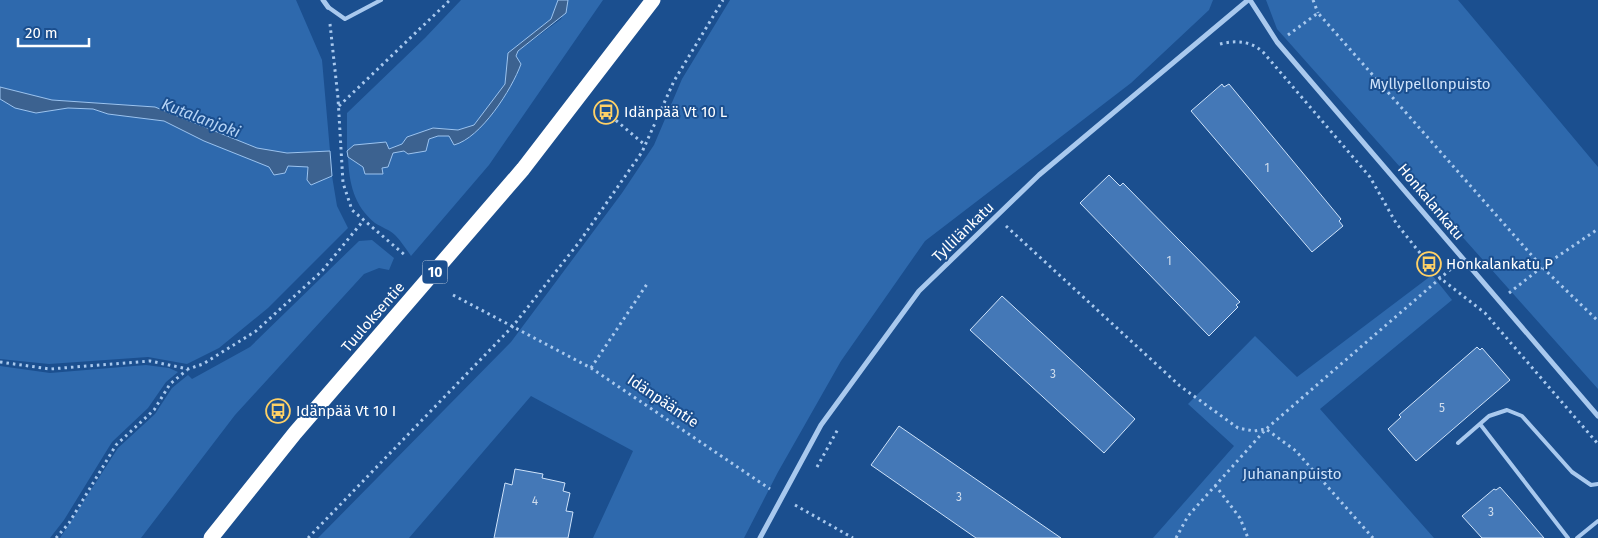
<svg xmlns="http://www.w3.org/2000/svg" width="1598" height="538" font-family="'Fira Sans',sans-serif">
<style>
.green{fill:#2e69ad}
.water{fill:#3c6290;stroke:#9cc4f0}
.building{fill:#4478b7;stroke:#cfe3fa}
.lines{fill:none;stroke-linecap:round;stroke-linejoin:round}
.path{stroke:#a9c9ee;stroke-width:3;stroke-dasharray:2.5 4;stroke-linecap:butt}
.lane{stroke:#a9c9ee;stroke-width:4}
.street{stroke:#a9c9ee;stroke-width:5}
.highway{stroke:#fff;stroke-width:15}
.labels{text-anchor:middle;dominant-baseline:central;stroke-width:4;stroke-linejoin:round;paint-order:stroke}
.number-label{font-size:12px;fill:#d0dded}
.shield{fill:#1b4f8f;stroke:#bbcadd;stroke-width:1}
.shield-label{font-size:14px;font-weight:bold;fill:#fff}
.park-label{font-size:15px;fill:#cfe3fa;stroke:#1b4f8f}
.poi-label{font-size:15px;fill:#fff;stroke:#1b4f8f;text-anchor:start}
.street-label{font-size:15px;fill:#fff;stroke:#1b4f8f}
.water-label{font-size:16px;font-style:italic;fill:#b5d3f5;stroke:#1b4f8f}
</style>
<rect width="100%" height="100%" fill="#1b4f8f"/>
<!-- green -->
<path class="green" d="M 0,0 L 296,0 L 322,60 L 330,151 L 287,153 L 257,148 L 155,107 L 52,100 L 0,87 Z
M 461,0 L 558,0 L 551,19 L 509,53 L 505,84 L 474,125 L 458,130 L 433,128 L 407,137 L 402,144 L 389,149 L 354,145 L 347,151 L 347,113 L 425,38 Z
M 568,0 L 603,0 L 489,165 L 411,256 C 406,249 401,241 395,235 C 390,230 381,227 375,223 C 354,206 349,183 348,157 L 363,167 L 383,174 L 382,168 L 388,166 L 393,153 L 404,151 L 409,154 L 425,151 L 429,139 L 438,136 L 449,136 L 454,144 L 472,135 L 507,93 L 518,51 L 561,19 Z
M 730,0 L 1213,0 L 1209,10 L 1131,83 L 925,241 L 841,361 L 778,472 L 744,538 L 593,538 L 633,451 L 531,396 L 409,538 L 318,538 L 511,342 L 622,193 L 654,145 L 682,79 Z
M 1266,0 L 1458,0 L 1598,167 L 1598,389 L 1277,29 Z
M 0,99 L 36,113 L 68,108 L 93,109 L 108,114 L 164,121 L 204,141 L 285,173 L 288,166 L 308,166 L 307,180 L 332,176 L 337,206 L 348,228 L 268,308 L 219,348 L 187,364 L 148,357 L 49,364 L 0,359 Z
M 372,240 L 394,258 L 389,270 L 379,268 L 364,274 L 235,415 L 141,538 L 60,538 L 118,448 L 155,414 L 172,388 L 188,375 L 192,379 L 250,347 L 359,241 Z
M 1432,275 L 1452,300 L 1320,409 L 1434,538 L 1153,538 L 1234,446 L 1188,404 L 1255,336 L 1297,377 Z
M 146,365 L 169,368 L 178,372 L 166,382 L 148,408 L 112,442 L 64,520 L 50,538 L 0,538 L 0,366 L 50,373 Z"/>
<!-- water -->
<path class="water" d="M 558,0 L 568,0 L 566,13 L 518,51 L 516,56 L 521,64 C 512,89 481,138 454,145 L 449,136 L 438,136 L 429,139 L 426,151 L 408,154 L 404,151 L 393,153 L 388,167 L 382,168 L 383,174 L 365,174 L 363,167 L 348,157 L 347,151 L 354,145 L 386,142 L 389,149 L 402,144 L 407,137 L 433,128 L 458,130 L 474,125 L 505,84 L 508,53 L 551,19 Z
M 0,87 L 52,100 L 155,107 L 257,148 L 287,153 L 330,151 L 332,176 L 311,185 L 307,180 L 308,167 L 288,166 L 285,173 L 274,175 L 269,167 L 204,141 L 164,121 L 108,114 L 93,109 L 68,108 L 36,113 L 15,108 L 0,99 Z"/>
<!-- building -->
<path class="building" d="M 1222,84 L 1224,87 L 1229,84 L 1341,219 L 1339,221 L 1343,226 L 1312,252 L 1191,111 Z
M 1109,175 L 1120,186 L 1123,183 L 1240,302 L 1236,305 L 1238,307 L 1209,336 L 1080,203 Z
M 1002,296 L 1135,419 L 1104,453 L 970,330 Z
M 1477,347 L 1480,350 L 1482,348 L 1510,380 L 1416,461 L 1388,429 L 1401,417 L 1399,415 Z
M 899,426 L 1061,538 L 976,538 L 871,465 Z
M 515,469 L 543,474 L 542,478 L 565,483 L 563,491 L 570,493 L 566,511 L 573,512 L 568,538 L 494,538 L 505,483 L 512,485 Z
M 1500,487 L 1515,504 L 1544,538 L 1482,538 L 1462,516 L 1494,489 L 1496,490 Z"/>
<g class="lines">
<!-- path -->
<path class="path" d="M 1313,0 L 1318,13
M 330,24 L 338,98 L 343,183 L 352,210 L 406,256
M 1288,35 L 1318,13 L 1542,267 L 1598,321
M 1220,44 C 1236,40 1251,41 1263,52 L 1370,177 L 1396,223 L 1440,278 L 1485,313 L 1598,444
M 339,106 L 450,0
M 606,112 L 645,145
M 1006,226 L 1180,386 L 1238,428 L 1254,431 L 1266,429 L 1296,451 L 1373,538
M 1509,293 L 1542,267 L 1598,229
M 453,295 L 591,368 L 770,489
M 0,362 L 50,369 L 150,361 L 188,369 L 203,364 L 256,331 L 322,271 L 363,221
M 591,368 L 647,284
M 817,467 L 838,429
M 1215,485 L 1240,518 L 1248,538
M 795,505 L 853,538
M 56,538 L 69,523 L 116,445 L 154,410 L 170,384 L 187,370
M 308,538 L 513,326 L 580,241 L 642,152 L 674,81 L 723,0
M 1176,538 L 1188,516 L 1266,429 L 1452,268"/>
<!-- lane -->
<path class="lane" d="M 328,7 L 345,19 L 381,0
M 1480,424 L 1568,538
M 1458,443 L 1489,416 L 1507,410 L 1522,416 L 1572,472 L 1591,485 L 1598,484
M 1577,538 L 1598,521"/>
<!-- street -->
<path class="street" d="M 323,0 L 328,7
M 1250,0 L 1277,42 L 1598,416
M 760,538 L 821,425 L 919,291 L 1039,175 L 1248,0"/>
<!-- highway -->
<path class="highway" d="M 211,538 L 295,433 L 523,169 L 653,0"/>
</g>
<!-- icons -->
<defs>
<g id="bus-ring" transform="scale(1.25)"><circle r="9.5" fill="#1b4f8f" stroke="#ffd166" stroke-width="1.5"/><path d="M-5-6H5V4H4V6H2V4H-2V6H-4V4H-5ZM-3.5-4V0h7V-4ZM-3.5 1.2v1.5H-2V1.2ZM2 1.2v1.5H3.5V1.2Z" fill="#ffd166"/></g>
</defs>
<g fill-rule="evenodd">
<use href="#bus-ring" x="606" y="112"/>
<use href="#bus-ring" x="1429" y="264"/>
<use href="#bus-ring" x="278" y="411"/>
</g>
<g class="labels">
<!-- number labels -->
<g class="number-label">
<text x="1267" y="168">1</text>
<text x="1169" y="261">1</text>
<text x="1053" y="374">3</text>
<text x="1442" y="408">5</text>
<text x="959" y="497">3</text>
<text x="535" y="501">4</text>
<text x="1491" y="512">3</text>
</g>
<!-- shield labels -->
<rect class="shield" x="422.5" y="260.5" width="25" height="23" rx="4"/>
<g class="shield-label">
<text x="435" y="272">10</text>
</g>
<!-- park labels -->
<g class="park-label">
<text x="1430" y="84">Myllypellonpuisto</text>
<text x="1292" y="474">Juhananpuisto</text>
</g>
<!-- poi labels -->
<g class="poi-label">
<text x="624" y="112">Idänpää Vt 10 L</text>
<text x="1446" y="264">Honkalankatu P</text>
<text x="296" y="411">Idänpää Vt 10 I</text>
</g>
<!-- street labels -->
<g class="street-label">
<text transform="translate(1431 202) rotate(50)">Honkalankatu</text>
<text transform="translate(963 232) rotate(-44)">Tyllilänkatu</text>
<text transform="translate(373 317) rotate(-49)">Tuuloksentie</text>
<text transform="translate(663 401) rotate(34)">Idänpääntie</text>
</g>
<!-- water labels -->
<g class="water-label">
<text transform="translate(201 118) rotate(21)">Kutalanjoki</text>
</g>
</g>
<!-- scale -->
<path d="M18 38v8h71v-8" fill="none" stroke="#ffffff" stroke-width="2.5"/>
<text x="25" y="38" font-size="15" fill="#ffffff" stroke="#1b4f8f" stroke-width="4" paint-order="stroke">20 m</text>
</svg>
